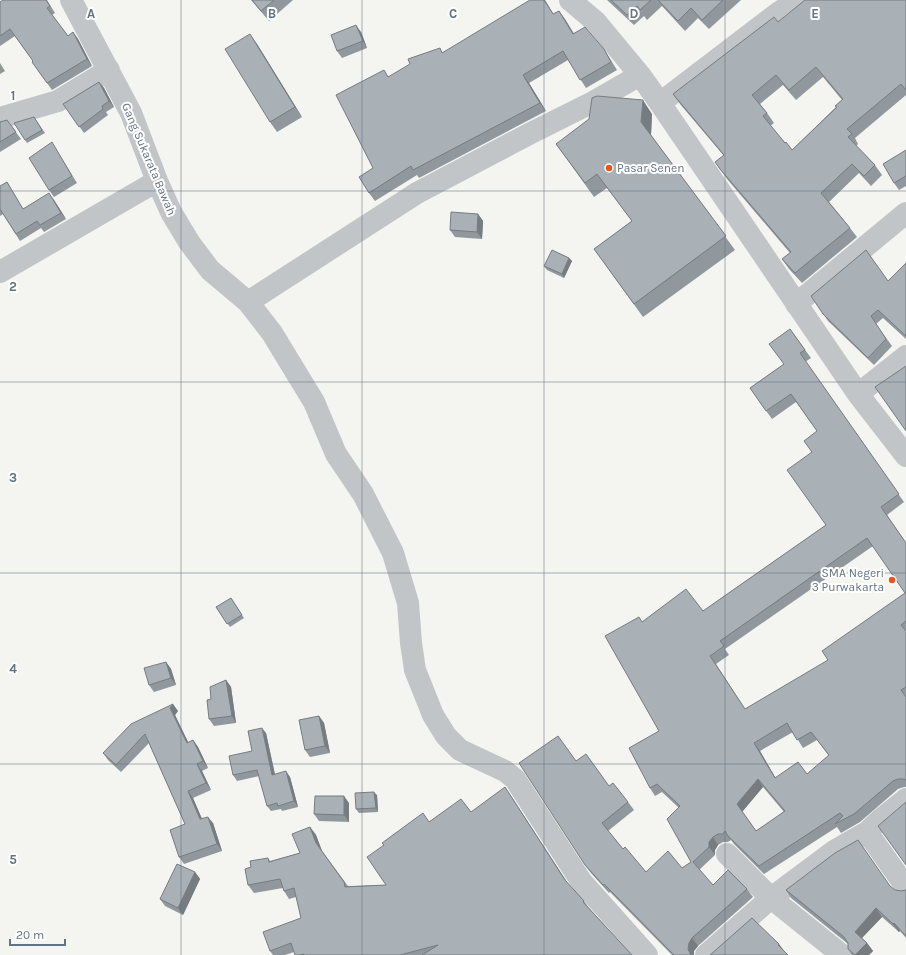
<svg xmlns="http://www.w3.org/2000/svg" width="906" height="955" font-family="Karla,sans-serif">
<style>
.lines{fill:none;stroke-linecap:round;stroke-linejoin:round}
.minor{stroke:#c1c5c8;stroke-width:22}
.wall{fill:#91989d;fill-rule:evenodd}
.shaded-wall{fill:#767c80}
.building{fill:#a9b1b7;stroke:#767c80;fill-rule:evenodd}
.grid{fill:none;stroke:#627382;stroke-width:1;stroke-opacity:0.55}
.poi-dot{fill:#e8551c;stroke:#fff;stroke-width:1.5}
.labels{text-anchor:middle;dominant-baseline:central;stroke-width:4;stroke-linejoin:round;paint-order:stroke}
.street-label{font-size:12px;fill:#627382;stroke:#fff}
.poi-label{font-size:12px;fill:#627382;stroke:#fff;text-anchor:start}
.grid-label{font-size:13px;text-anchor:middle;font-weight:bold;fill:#627382;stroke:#fff;stroke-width:4;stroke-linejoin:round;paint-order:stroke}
</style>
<rect width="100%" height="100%" fill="#f4f4f0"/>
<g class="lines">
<!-- minor -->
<path class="minor" d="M 71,0 L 131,113 L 157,181 L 171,212 L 189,242 L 210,270 L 248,302 L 272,333 L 314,402 L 336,454 L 363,494 L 393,553 L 408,603 L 411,643 L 415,670 L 433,715 L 446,736 L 460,750 L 505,771 L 515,779 L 581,881 L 647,955
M 570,0 L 596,22 L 640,75 L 660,103 L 858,394 L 906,456
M 660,103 L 778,13 L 798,0
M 0,118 L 58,101 L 109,70
M 0,272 L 157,181
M 248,302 L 417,193 L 529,134 L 593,102 L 640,75
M 796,304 L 906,213
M 858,394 L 906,356
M 867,832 L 906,887
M 727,854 L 771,898 L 842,955
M 706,955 L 771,898 L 834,851 L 867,832 L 881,819 L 906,799"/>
</g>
<!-- wall -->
<path class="wall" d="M 47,0 L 55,13 L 52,15 L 68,36 L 73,32 L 78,39 L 92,66 L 52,90 L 32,62 L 33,61 L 15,36 L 0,46 L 0,2 Z
M 251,0 L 293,0 L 269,21 Z
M 607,0 L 741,0 L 709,29 L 698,18 L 685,31 L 662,6 L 647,20 L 644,16 L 634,25 Z
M 906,0 L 906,95 L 855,138 L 858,144 L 856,146 L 875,165 L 882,175 L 871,186 L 859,173 L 829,202 L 850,228 L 857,237 L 802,283 L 789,269 L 782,259 L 790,253 L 727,179 L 715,162 L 724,156 L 680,104 L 673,94 L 778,22 ZM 823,77 L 842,100 L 836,107 L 792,150 L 785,143 L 770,126 L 774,123 L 767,113 L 760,104 L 783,85 L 796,100 Z
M 559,11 L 573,33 L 604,49 L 617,70 L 586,88 L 568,60 L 529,83 L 546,111 L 419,178 L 417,175 L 375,201 L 369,193 L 373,168 L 384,70 L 388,77 L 443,52 L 554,14 Z
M 361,32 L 367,48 L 342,58 L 337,51 Z
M 257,44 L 302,117 L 277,132 L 270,122 Z
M 0,63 L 5,71 L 0,74 Z
M 99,82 L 104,88 L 114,107 L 106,112 L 108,115 L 84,133 L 63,104 Z
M 652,114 L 651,135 L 735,250 L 643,317 L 594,249 L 632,221 L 607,188 L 594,197 L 556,144 Z
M 34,117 L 45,133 L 27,143 L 25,140 Z
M 7,120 L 21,139 L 0,152 L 0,122 Z
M 56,149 L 77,183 L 54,197 L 49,190 Z
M 906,150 L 906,186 L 899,190 L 894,183 Z
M 7,182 L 23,209 L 54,200 L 66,219 L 44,232 L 41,228 L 20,241 L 3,214 L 0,216 L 0,186 Z
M 478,214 L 483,221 L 482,239 L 455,237 L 450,230 Z
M 569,258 L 572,261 L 564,278 L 547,270 L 544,266 Z
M 906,263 L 906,339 L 883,318 L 876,324 L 892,346 L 874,365 L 828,321 L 811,296 L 888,281 Z
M 790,329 L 811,358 L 805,362 L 904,502 L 887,515 L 906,543 L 906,787 L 904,787 L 898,789 L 860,822 L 841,833 L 837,827 L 764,874 L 734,844 L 731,840 L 728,842 L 723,842 L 718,845 L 715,850 L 715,855 L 699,870 L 713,885 L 747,889 L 753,897 L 698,946 L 694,951 L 694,955 L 672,955 L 610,892 L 609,893 L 591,873 L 585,865 L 576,761 L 628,802 L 634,810 L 608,831 L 623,849 L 646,872 L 682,868 L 691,862 L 679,808 L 662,792 L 655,796 L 650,788 L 659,731 L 642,622 L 703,611 L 826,525 L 812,452 L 817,431 L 796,402 L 772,419 L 750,388 L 784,364 ZM 873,546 L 905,593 L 828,661 L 745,709 L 716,664 L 729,655 L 725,649 ZM 793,732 L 803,748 L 817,740 L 829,756 L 807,774 L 775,777 L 760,751 ZM 763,787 L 784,812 L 756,831 L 742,812 Z
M 231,598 L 244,618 L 230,627 L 216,607 Z
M 166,662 L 171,669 L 176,685 L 154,692 L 149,685 Z
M 226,680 L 231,687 L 236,723 L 214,726 L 209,719 L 211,699 Z
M 178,711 L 175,715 L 188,743 L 193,740 L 198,747 L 208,768 L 202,771 L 211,790 L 193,798 L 202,819 L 213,823 L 222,851 L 184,864 L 179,857 L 185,824 L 149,743 L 121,772 L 108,760 L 103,753 Z
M 319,716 L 324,723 L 330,753 L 310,757 L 305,750 Z
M 266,733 L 275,774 L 290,777 L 298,807 L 282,811 L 281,809 L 271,811 L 267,806 L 259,776 L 237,781 L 233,775 Z
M 377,795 L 378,812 L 359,813 L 356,809 Z
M 511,796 L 566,882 L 584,901 L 589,908 L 632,955 L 295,955 L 294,952 L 285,955 L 273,955 L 270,951 L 301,918 L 296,897 L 289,899 L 284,891 L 283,888 L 254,893 L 248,885 L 251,867 L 268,858 L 270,861 L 300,853 L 310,827 L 316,835 L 322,851 L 348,886 L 386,885 L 429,822 L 471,812 Z
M 349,803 L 349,822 L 319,821 L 314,814 Z
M 195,872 L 200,879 L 183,915 L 165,906 L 160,899 Z
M 890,886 L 895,890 L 901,891 L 906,890 L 906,938 L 900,931 L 899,932 L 882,917 L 862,938 L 867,943 L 873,951 L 869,955 L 852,955 L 848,949 L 848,944 L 791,898 L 786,890 Z"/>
<!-- shaded-wall -->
<path class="shaded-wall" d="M 544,0 L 545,0 L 559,23 L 553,14 Z
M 559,11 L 565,19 L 579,42 L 573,34 Z
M 356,25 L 361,32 L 367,48 L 363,41 Z
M 73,32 L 78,39 L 92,66 L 87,59 Z
M 250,34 L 257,44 L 302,117 L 295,107 Z
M 523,75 L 529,83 L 546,111 L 540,103 Z
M 99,82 L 104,88 L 114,107 L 109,101 Z
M 643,100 L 652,114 L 651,135 L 641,122 Z
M 49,193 L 54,200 L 66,219 L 61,213 Z
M 478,214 L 483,221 L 482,239 L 477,232 Z
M 569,258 L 572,261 L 564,278 L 562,274 Z
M 166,662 L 171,669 L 176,685 L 171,678 Z
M 226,680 L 231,687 L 236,723 L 232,716 Z
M 173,704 L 178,711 L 175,715 L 192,750 L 187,743 L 170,708 Z
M 319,716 L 324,723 L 330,753 L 325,746 Z
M 262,728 L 266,733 L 276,780 L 272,775 Z
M 193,740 L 198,747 L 208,768 L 203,761 Z
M 754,743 L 760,751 L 780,786 L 775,778 Z
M 197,764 L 202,771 L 211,790 L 206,783 Z
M 286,771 L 290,777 L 298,807 L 294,801 Z
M 758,779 L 763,787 L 742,812 L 737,804 Z
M 505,787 L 511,796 L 571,888 L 565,880 Z
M 188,791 L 193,798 L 205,826 L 200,819 Z
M 374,792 L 377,795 L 378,812 L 376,808 Z
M 344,796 L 349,803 L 349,822 L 344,815 Z
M 208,817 L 213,823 L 222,851 L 217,844 Z
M 310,827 L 316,835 L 322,851 L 316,843 Z
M 713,837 L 718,845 L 715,850 L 715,855 L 709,847 L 709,842 Z
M 195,872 L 200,879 L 183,915 L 178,908 Z
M 876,908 L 882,917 L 860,940 L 855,932 Z
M 894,923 L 900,931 L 899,932 L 893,924 Z
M 692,938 L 698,946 L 694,951 L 694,955 L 691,955 L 688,949 L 689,943 Z
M 867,943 L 873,951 L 869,955 L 855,955 Z
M 779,944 L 785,952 L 778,945 Z"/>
<!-- building -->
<path class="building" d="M 3,0 L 46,0 L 50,6 L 47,8 L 68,36 L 73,32 L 87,59 L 47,83 L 32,62 L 33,61 L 10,29 L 0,36 L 0,2 Z
M 252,0 L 274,0 L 261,11 Z
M 530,0 L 544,0 L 553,14 L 559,11 L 573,34 L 585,27 L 604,49 L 611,62 L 580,80 L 563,51 L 523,75 L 540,103 L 413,170 L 411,166 L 369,193 L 359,177 L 373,168 L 336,95 L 384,70 L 388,77 L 410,64 L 408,59 L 440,48 L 442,53 Z
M 611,0 L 651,0 L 640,10 L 637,6 L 627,15 Z
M 658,0 L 723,0 L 702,20 L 691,8 L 678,21 Z
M 805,0 L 906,0 L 906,90 L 901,84 L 847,129 L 852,134 L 848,137 L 875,165 L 864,176 L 852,164 L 821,193 L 850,228 L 795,273 L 782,259 L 791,252 L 720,169 L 715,162 L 724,155 L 673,94 L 774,17 L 778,22 ZM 816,67 L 843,99 L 835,106 L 837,107 L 792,150 L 786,142 L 785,143 L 763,116 L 767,113 L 752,95 L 776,75 L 789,90 Z
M 356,25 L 363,41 L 337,51 L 331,35 Z
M 250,34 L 295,107 L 270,122 L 225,49 Z
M 99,82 L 109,101 L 102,106 L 103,109 L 79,127 L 63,104 Z
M 597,96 L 643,100 L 641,122 L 726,236 L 634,304 L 594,249 L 632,221 L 597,174 L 585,183 L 556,144 L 589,119 L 592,98 Z
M 34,117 L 42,130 L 25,140 L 14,123 Z
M 7,120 L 16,132 L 0,142 L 0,122 Z
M 52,142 L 72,176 L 49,190 L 29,158 Z
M 906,150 L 906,176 L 894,183 L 883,164 Z
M 7,182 L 23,209 L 49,193 L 61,213 L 40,225 L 37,221 L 16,234 L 0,209 L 0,186 Z
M 451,212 L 478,214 L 477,232 L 450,230 Z
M 552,250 L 569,258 L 562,274 L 544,266 Z
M 866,250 L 888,281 L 906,263 L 906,336 L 878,310 L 871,316 L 886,339 L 868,358 L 823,314 L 811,296 Z
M 790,329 L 805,350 L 800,353 L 899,494 L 881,507 L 906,543 L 906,621 L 901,625 L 906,631 L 906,687 L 901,690 L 906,697 L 906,780 L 904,779 L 898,779 L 893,781 L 854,814 L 835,824 L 843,816 L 840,813 L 759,866 L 728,836 L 725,831 L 723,834 L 718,834 L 713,837 L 709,842 L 709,847 L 693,862 L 713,885 L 728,870 L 747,889 L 692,938 L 689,943 L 688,949 L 691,955 L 674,955 L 604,884 L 603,885 L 585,865 L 519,763 L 558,736 L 576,761 L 586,754 L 609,786 L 613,783 L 628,802 L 602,823 L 623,849 L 625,847 L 646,872 L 668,851 L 682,868 L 691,862 L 667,819 L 680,806 L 657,784 L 650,788 L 629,748 L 659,731 L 605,636 L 639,617 L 642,622 L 686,589 L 703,611 L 826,525 L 787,470 L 812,452 L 804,441 L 817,431 L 791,394 L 766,411 L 750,388 L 784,364 L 769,344 ZM 867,538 L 905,593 L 822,651 L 828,660 L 745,709 L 710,656 L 724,646 L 720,641 ZM 787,723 L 797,740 L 811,732 L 829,755 L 807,774 L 798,762 L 775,778 L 754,743 ZM 758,779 L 785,811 L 756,831 L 737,804 Z
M 906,366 L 906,431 L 875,387 Z
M 231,598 L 242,615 L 227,624 L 216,607 Z
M 166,662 L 171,678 L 149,685 L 144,668 Z
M 226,680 L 232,716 L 209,719 L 207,700 L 211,699 L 210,687 Z
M 173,704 L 170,708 L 187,743 L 193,740 L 203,761 L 197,764 L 206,783 L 188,791 L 200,819 L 208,817 L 217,844 L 179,857 L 170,830 L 185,824 L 145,734 L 116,765 L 103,753 L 131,724 Z
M 319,716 L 325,746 L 305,750 L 299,720 Z
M 262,728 L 272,775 L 286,771 L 294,801 L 278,806 L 277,803 L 267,806 L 257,770 L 233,775 L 229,756 L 252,751 L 248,731 Z
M 505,787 L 565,880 L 584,901 L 583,902 L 632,955 L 422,955 L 438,945 L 400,955 L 304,955 L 304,954 L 300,955 L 295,955 L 291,943 L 270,951 L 263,932 L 301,918 L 294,888 L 284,891 L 280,879 L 248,885 L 245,869 L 251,867 L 250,861 L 268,858 L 269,862 L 300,853 L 292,834 L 310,827 L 316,843 L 344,882 L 345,887 L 386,885 L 367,857 L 384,845 L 382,843 L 423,813 L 429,822 L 461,799 L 471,812 Z
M 374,792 L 376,808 L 356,809 L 355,793 Z
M 315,796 L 344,796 L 344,815 L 314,814 Z
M 906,802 L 906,865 L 878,826 Z
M 858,840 L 890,886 L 895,890 L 901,891 L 906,890 L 906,936 L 894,923 L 893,924 L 876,908 L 855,932 L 867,943 L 855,955 L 848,949 L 848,943 L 844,937 L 786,890 L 835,853 Z
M 177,864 L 195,872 L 178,908 L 160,899 Z
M 752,918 L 779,944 L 778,945 L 788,955 L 710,955 Z"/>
<!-- grid -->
<path class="grid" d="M 181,0 L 181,955M 362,0 L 362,955M 544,0 L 544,955M 725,0 L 725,955M 0,191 L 906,191M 0,382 L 906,382M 0,573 L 906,573M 0,764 L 906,764"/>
<!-- markers -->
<g class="poi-dot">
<circle cx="609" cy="168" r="4"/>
<circle cx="892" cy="580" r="4"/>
</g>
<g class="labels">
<!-- street labels -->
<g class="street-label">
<text transform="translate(149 159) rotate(67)">Gang Sukarata Bawah</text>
</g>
<!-- poi labels -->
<g class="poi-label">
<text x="617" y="168">Pasar Senen</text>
<text x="884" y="573" text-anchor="end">SMA Negeri<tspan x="884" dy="14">3 Purwakarta</tspan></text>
</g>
</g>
<g class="grid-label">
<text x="91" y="18">A</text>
<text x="272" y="18">B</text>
<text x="453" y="18">C</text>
<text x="634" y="18">D</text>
<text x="815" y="18">E</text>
<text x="13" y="100">1</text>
<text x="13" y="291">2</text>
<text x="13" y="482">3</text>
<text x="13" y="673">4</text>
<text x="13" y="864">5</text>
</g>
<!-- scale -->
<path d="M10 939v6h55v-6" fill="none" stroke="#627382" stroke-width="2"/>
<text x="16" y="939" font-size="12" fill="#627382" stroke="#ffffff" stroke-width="3" paint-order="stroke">20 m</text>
</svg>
